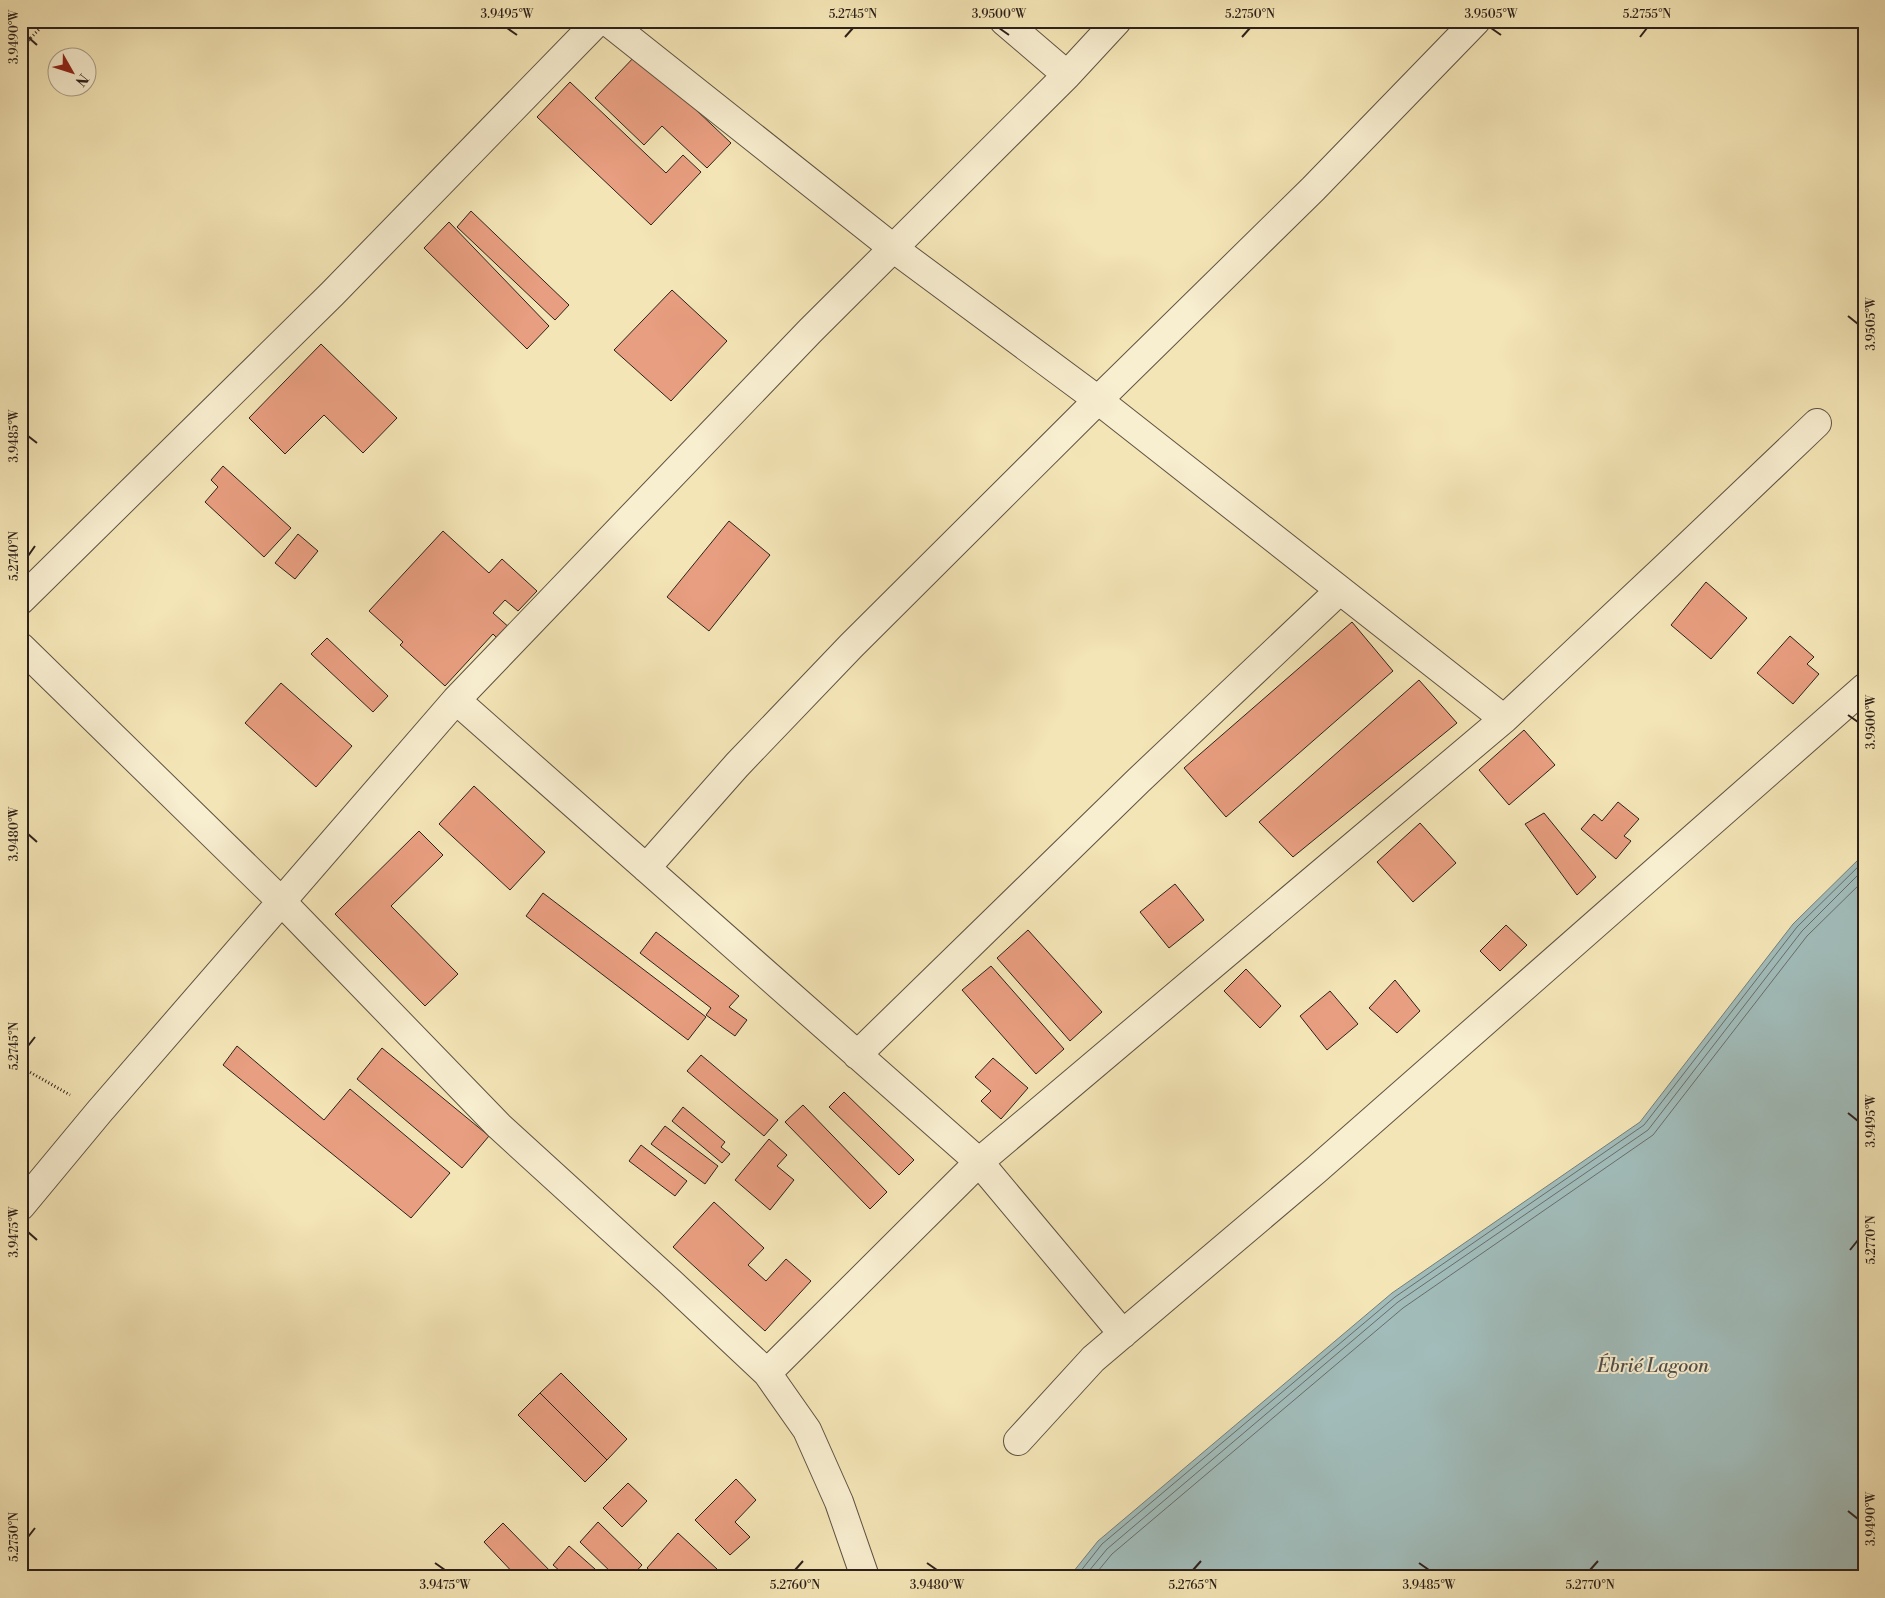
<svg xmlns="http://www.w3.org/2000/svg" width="1885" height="1598" font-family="'Libre Bodoni',serif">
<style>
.water{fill:#a1bcba;stroke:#737e7a}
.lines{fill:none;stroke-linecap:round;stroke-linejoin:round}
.shore{stroke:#676e6a;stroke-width:1}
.building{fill:#e89e80;stroke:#2d211b}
.minor-casing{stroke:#5f5242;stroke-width:30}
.path{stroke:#2d211b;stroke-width:3;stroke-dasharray:1 2.5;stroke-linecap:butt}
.minor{stroke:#f8eed0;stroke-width:28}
.ticks{fill:none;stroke:#2d211b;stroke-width:2}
.labels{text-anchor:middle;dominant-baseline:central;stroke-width:4;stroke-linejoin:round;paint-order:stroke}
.water-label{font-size:19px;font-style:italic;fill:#50504b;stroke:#f8eed0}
.neatline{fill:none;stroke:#2d211b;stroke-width:2}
.ticks-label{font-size:12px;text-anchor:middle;fill:#2d211b}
</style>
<rect width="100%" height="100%" fill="#f4e5b6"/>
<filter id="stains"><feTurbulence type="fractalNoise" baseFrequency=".004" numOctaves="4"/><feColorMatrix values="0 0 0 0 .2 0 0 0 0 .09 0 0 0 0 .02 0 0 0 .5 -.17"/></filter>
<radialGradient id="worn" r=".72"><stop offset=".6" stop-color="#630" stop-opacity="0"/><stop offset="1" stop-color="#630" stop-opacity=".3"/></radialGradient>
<!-- water -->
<path class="water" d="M 1864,854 L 1864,1577 L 1069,1577 L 1098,1541 L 1392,1293 L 1640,1122 L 1793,924 Z"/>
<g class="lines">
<!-- shore -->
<path class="shore" d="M 1076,1577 L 1102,1544 L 1395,1297 L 1644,1125 L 1797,927 L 1864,861
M 1084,1577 L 1107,1549 L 1398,1302 L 1648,1130 L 1802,931 L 1864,869
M 1093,1577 L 1112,1554 L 1403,1308 L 1653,1135 L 1807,936 L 1864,880"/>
</g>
<!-- building -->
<path class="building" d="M 637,54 L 731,143 L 707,168 L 662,126 L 644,145 L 595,98 Z
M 570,82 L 666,173 L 683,155 L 701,172 L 651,225 L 537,117 Z
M 471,211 L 569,305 L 555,320 L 457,227 Z
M 449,222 L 549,326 L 527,349 L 424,248 Z
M 672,290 L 727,341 L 671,401 L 614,350 Z
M 321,344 L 397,418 L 363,453 L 324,415 L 285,454 L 249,418 Z
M 223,466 L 291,528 L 264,557 L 205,502 L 218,487 L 211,480 Z
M 729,521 L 770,555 L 709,631 L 667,597 Z
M 443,531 L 489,573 L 502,559 L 537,591 L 518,611 L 505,600 L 493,613 L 511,629 L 500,641 L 493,634 L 445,686 L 400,645 L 403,642 L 369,611 Z
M 298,534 L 318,551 L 295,579 L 275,563 Z
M 1706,582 L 1747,618 L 1711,659 L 1671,625 Z
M 1352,622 L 1393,671 L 1226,817 L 1184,768 Z
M 1790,636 L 1814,657 L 1807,664 L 1819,674 L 1793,704 L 1757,673 Z
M 327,638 L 388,696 L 373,712 L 311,654 Z
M 1419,680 L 1457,723 L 1293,857 L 1259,822 Z
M 281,683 L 352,746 L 316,787 L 245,723 Z
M 1524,730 L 1555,765 L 1509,805 L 1479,770 Z
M 474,786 L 545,852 L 510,890 L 439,824 Z
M 1618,802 L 1639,819 L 1624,836 L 1631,841 L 1616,859 L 1581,829 L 1594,814 L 1602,821 Z
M 1544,813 L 1596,877 L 1577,895 L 1525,824 Z
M 1420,823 L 1456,863 L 1413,902 L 1377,862 Z
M 419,831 L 443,855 L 391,906 L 458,974 L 425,1006 L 335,914 Z
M 1175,884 L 1204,920 L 1169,948 L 1140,912 Z
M 543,893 L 706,1017 L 688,1040 L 526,916 Z
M 1506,925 L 1527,945 L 1500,971 L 1480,951 Z
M 1028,930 L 1102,1012 L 1070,1041 L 997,958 Z
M 656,932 L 739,996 L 729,1007 L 747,1020 L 735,1036 L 706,1015 L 711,1008 L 640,953 Z
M 991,966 L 1064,1049 L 1036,1074 L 962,990 Z
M 1246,969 L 1281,1006 L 1260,1028 L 1224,991 Z
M 1395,980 L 1420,1011 L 1397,1033 L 1369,1008 Z
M 1330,991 L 1358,1024 L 1327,1050 L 1300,1016 Z
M 237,1046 L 324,1120 L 350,1089 L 450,1173 L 411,1218 L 223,1065 Z
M 382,1048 L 489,1136 L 462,1168 L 357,1079 Z
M 701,1055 L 778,1120 L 764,1136 L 687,1071 Z
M 993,1058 L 1028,1088 L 1001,1119 L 981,1101 L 991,1091 L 975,1077 Z
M 844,1092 L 914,1160 L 899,1175 L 829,1107 Z
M 803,1105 L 887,1192 L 870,1209 L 785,1122 Z
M 683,1107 L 725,1142 L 721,1147 L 730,1154 L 722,1163 L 672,1121 Z
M 665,1126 L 718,1166 L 705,1184 L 651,1144 Z
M 769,1139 L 787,1155 L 777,1166 L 794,1180 L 770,1210 L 735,1180 Z
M 641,1145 L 687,1181 L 675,1196 L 629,1161 Z
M 714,1202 L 764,1248 L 748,1265 L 766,1281 L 786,1259 L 811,1281 L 765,1331 L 673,1247 Z
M 561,1373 L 627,1439 L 607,1460 L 540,1393 Z
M 540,1393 L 607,1460 L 585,1482 L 518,1415 Z
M 736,1479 L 756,1500 L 735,1522 L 750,1537 L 730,1555 L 695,1520 Z
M 628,1483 L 647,1501 L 622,1527 L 603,1508 Z
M 598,1522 L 642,1565 L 631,1577 L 616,1577 L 580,1542 Z
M 503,1523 L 556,1577 L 517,1577 L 484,1542 Z
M 678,1533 L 717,1569 L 710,1577 L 657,1577 L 647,1568 Z
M 569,1546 L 604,1577 L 567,1577 L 553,1565 Z"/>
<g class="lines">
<!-- minor casing -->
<g class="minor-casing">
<path id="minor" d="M 607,21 L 893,248 L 1098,400 L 1504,719
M 1004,21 L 1067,75
M 21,600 L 332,294 L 598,21
M 21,647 L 281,901 L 499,1126 L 668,1280 L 767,1373 L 807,1430 L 839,1502 L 865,1577
M 456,700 L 979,1162 L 1123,1334
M 646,868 L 737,765 L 851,646 L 1098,400 L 1313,189 L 1476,21
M 857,1055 L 1138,781 L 1340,590
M 21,1206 L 99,1112 L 456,700 L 810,331 L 1067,75 L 1117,21
M 767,1373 L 979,1162 L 1504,719 L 1668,565 L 1817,423
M 1018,1441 L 1093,1359 L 1316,1170 L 1864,688"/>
</g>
<!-- path -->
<path class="path" d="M 21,48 L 47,21
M 21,1067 L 70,1095"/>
<!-- minor -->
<use href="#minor" class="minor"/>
</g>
<!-- ticks -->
<path class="ticks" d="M 507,28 L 517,35M 999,28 L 1009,35M 1491,28 L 1501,35M 28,37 L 37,45M 845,37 L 853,28M 1242,37 L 1250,28M 1640,37 L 1647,28M 1848,316 L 1858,324M 28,436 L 37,443M 28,556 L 35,546M 1848,715 L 1858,722M 28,834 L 37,842M 28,1046 L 35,1037M 1848,1113 L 1858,1121M 28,1232 L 37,1240M 1850,1250 L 1858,1240M 1848,1511 L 1858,1519M 28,1537 L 35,1528M 435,1563 L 445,1570M 927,1563 L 937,1570M 1419,1563 L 1429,1570M 795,1570 L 803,1561M 1193,1570 L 1201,1561M 1590,1570 L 1598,1561"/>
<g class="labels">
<!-- water labels -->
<g class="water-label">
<text x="1653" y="1366">Ébrié Lagoon</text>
</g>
</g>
<!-- margin -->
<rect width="1885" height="1598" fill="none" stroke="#f4e5b6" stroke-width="55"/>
<!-- north arrow -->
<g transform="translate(72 72) rotate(129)"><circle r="24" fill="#f8eed0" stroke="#a79c88"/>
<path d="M0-4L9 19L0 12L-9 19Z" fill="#8f2418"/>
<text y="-8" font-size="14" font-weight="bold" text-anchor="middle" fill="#2d211b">N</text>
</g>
<rect x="28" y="28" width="1830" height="1542" class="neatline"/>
<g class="ticks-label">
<text x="507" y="18">3.9495°W</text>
<text x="853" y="18">5.2745°N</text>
<text x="999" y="18">3.9500°W</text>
<text x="1250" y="18">5.2750°N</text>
<text x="1491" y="18">3.9505°W</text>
<text x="1647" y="18">5.2755°N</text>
<text transform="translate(14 37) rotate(-90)" y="4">3.9490°W</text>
<text transform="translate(1871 324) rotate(-90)" y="4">3.9505°W</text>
<text transform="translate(14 436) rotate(-90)" y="4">3.9485°W</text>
<text transform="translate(14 556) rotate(-90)" y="4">5.2740°N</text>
<text transform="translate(1871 722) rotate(-90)" y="4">3.9500°W</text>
<text transform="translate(14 834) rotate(-90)" y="4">3.9480°W</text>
<text transform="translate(14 1046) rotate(-90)" y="4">5.2745°N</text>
<text transform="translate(1871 1121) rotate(-90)" y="4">3.9495°W</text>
<text transform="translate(14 1232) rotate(-90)" y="4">3.9475°W</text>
<text transform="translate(1871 1240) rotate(-90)" y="4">5.2770°N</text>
<text transform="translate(1871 1519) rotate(-90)" y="4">3.9490°W</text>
<text transform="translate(14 1537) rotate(-90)" y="4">5.2750°N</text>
<text x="445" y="1589">3.9475°W</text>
<text x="795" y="1589">5.2760°N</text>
<text x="937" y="1589">3.9480°W</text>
<text x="1193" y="1589">5.2765°N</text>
<text x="1429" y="1589">3.9485°W</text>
<text x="1590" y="1589">5.2770°N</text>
</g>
<rect width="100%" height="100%" filter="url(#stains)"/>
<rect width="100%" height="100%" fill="url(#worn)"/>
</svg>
